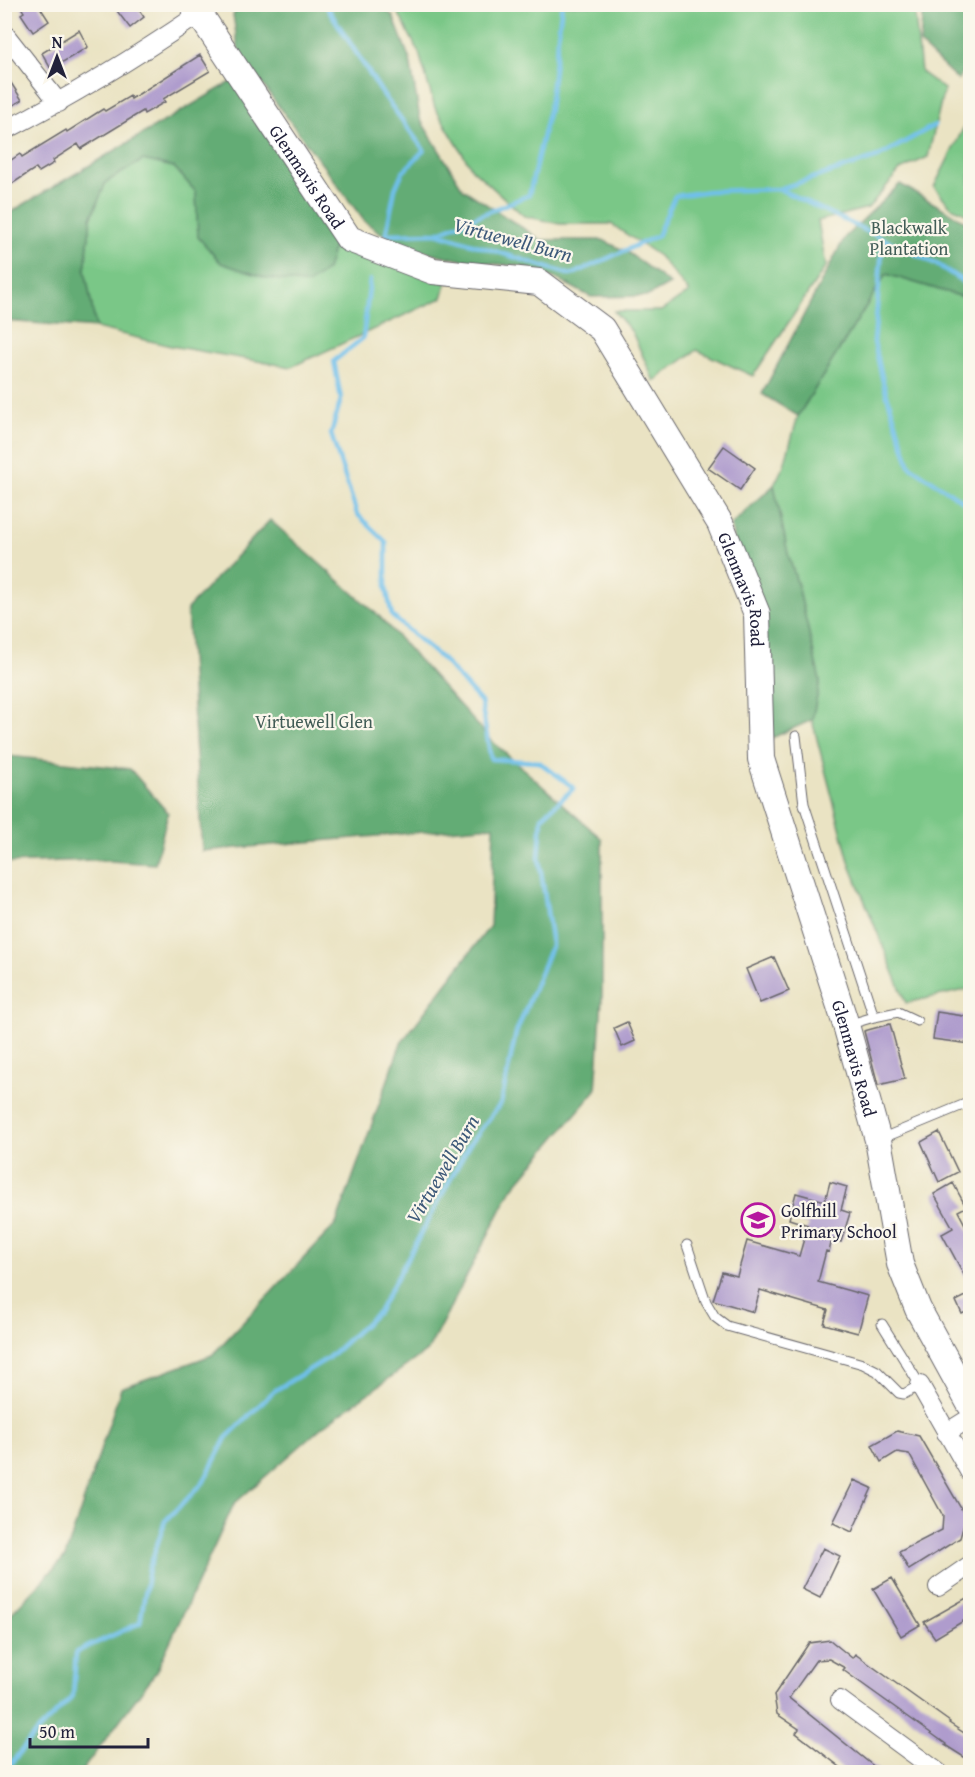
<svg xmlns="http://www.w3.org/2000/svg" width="975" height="1777" font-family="'Gentium Book Plus',serif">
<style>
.green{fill:#7ac787;stroke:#4e7461;stroke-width:1.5}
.forest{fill:#63ac74;stroke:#426758;stroke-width:1.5}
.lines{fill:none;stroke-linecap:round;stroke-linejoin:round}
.stream{stroke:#70c0eb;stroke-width:4.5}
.building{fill:#af9ccd}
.lane-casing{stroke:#68666b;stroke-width:11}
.street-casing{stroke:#68666b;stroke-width:20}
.secondary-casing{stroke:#68666b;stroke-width:28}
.lane{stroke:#fff;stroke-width:9}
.street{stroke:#fff;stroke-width:18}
.secondary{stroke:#fff;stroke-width:26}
.labels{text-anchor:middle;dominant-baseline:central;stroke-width:4.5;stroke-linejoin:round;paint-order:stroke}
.street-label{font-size:18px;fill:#22223b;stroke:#fbf7ec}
.park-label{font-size:18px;fill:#415c56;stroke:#fbf7ec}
.poi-label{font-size:18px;fill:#22223b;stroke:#fbf7ec;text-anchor:start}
.water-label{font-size:20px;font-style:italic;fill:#3d5979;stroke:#fbf7ec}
</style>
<rect width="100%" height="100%" fill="#fbf7ec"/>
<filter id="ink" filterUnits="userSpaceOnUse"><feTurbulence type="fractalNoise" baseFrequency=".0167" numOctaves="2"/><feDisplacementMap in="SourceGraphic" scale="12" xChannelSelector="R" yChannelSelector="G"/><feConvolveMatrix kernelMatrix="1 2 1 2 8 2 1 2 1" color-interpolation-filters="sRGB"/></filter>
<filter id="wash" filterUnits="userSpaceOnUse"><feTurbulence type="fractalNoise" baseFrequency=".008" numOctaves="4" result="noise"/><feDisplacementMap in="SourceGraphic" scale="24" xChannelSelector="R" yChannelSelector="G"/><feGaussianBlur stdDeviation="1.35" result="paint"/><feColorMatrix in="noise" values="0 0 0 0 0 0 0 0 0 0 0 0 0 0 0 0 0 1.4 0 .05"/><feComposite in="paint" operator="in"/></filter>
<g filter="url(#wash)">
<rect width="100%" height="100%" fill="#eae3c3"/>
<!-- green -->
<path class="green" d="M 394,5 L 914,5 L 921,72 L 944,89 L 928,157 L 900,170 L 868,208 L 818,221 L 826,266 L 753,376 L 697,350 L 654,381 L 632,332 L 614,311 L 661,311 L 689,292 L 659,256 L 611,224 L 560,224 L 524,216 L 472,169 L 435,108 L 419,53 Z
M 970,115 L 970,215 L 951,207 L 934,187 Z
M 143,160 L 174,167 L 196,192 L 198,237 L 337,236 L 447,281 L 442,298 L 291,367 L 171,346 L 96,328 L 85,270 L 91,218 L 106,182 Z
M 886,274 L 970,299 L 970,989 L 906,1003 L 850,865 L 812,720 L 820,681 L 798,586 L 788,554 L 774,485 L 784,465 L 798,416 Z"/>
<!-- forest -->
<path class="forest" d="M 240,5 L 380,5 L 393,16 L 410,60 L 420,119 L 463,189 L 541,240 L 603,240 L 627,252 L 670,284 L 648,296 L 591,297 L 557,279 L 518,266 L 465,261 L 399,245 L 365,222 L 239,53 L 233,15 Z
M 923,5 L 970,5 L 970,58 L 958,80 L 920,44 Z
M 234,80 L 337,236 L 327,270 L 308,284 L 266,278 L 221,263 L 198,237 L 196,192 L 174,167 L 143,160 L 106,182 L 91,218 L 85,270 L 96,328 L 5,321 L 4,216 Z
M 900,184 L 970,224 L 970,299 L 886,274 L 798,416 L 762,394 L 845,237 Z
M 774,485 L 788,554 L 798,586 L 820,681 L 812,720 L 772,738 L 731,525 Z
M 270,520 L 379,616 L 494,743 L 602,839 L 602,998 L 596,1090 L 512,1189 L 428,1350 L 322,1427 L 234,1504 L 156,1672 L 81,1772 L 5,1772 L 5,1620 L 65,1557 L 121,1388 L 212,1355 L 336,1224 L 401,1043 L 490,926 L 494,826 L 202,851 L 187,609 Z
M 4,754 L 8,756 L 130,769 L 168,813 L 155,864 L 95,860 L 5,863 Z"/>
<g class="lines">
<!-- stream -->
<path class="stream" d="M 325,4 L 382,93 L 424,150 L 402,173 L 395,189 L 386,234 L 437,233 L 571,275 L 657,236 L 675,196 L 709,191 L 779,189 L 938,265 L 970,286
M 779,189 L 878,157 L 935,125
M 437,233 L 529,195 L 549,109 L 562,4
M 883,239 L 874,342 L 884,386 L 910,466 L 970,506
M 4,1772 L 34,1735 L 73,1696 L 76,1652 L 140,1623 L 149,1569 L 165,1521 L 203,1483 L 226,1438 L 274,1391 L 328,1358 L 379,1311 L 469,1145 L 501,1103 L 516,1033 L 552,944 L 539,858 L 542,817 L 574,788 L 539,762 L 491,759 L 481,702 L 443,660 L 392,616 L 386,587 L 386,542 L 357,514 L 331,434 L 341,399 L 334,361 L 363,338 L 370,280"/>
</g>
<g id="blocks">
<!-- building -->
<path class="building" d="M 19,4 L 38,4 L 49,21 L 33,32 L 21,14 L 24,12 Z
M 126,4 L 135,4 L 144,17 L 130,28 L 117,11 Z
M 79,30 L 88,47 L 51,69 L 42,53 Z
M 200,55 L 210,71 L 163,99 L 165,102 L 144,114 L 143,111 L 81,149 L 78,144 L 53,160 L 54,163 L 39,172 L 36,168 L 4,189 L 4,165 L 20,154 L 22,157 L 66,130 L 67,132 L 103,109 L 105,111 L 130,96 L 131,99 Z
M 4,72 L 22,100 L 4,111 Z
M 724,446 L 755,468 L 740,490 L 708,468 Z
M 774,957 L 789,991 L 760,1003 L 746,969 Z
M 937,1012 L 970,1017 L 970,1044 L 933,1039 Z
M 627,1022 L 635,1041 L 622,1047 L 614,1028 Z
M 890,1024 L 905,1079 L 878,1085 L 864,1031 Z
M 939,1132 L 958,1172 L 939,1182 L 921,1142 Z
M 830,1182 L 847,1187 L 841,1210 L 850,1213 L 841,1242 L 832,1239 L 829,1252 L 826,1251 L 818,1282 L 868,1296 L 858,1333 L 824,1324 L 828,1310 L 760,1290 L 754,1312 L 713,1300 L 722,1272 L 737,1276 L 747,1241 L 799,1256 L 808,1225 L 789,1219 L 796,1193 L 825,1201 Z
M 953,1183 L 966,1207 L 958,1211 L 970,1234 L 970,1286 L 942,1234 L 953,1228 L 934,1194 Z
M 970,1294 L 970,1310 L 962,1314 L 956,1301 Z
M 897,1431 L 919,1436 L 966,1517 L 960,1538 L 909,1570 L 899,1552 L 942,1530 L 943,1516 L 909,1454 L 897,1452 L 881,1462 L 872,1445 Z
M 854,1480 L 872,1488 L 852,1532 L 833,1523 Z
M 823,1548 L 840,1556 L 820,1598 L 802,1589 Z
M 892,1578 L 920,1625 L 901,1636 L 873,1589 Z
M 970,1596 L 970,1617 L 935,1638 L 924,1622 Z
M 830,1640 L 852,1658 L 855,1654 L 950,1722 L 949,1723 L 970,1737 L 970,1761 L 945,1745 L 946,1744 L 843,1670 L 845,1668 L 829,1659 L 816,1660 L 789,1698 L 882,1773 L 848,1773 L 796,1733 L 799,1729 L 777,1714 L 774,1695 L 809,1643 Z"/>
</g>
</g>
<g filter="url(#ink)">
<use href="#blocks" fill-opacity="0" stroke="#68666b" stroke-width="1.5"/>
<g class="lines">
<!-- lane casing -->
<g class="lane-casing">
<path id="lane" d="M 796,736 L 804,804 L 874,1017 L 847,1025
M 874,1017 L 898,1012 L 917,1021
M 878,1140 L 970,1102
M 687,1245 L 706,1302 L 715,1317 L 727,1326 L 863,1364 L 877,1371 L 899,1393 L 904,1394 L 920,1385 L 882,1324"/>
</g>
<!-- street casing -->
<g class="street-casing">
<path id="street" d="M 4,33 L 59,103
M 4,131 C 72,96 136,57 199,14
M 920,1385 L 970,1473
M 946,1433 L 970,1418
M 938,1587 L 970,1565
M 840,1700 L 938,1772"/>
</g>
<!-- secondary casing -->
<g class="secondary-casing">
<g id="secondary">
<path id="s1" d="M 193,4 L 349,239 L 433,271 L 539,282 L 602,329 L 720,523 L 757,614 L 761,759 L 846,1025 L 878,1140 L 900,1264 L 918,1309 L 970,1404"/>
</g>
</g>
<!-- lane -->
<use href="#lane" class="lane"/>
<!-- street -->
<use href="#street" class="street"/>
<!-- secondary -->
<use href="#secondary" class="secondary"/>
</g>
</g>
<!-- icons -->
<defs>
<g id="school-ring" transform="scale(1.725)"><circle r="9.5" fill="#fbf7ec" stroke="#b5179e" stroke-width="1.5"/><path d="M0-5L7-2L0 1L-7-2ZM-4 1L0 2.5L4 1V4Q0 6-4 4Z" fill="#b5179e"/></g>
</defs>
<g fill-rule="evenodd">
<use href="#school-ring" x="758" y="1220"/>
</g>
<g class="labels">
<!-- street labels -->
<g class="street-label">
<text stroke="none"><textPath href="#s1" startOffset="207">Glenmavis Road</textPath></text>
<text stroke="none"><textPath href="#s1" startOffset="855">Glenmavis Road</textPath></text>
<text stroke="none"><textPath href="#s1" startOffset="1341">Glenmavis Road</textPath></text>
</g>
<!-- park labels -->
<g class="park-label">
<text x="909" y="227">Blackwalk<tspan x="909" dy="21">Plantation</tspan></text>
<text x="314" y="721">Virtuewell Glen</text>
</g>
<!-- poi labels -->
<g class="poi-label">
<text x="781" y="1210">Golfhill<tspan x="781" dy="21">Primary School</tspan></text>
</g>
<!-- water labels -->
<g class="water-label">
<text transform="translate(513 239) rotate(15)">Virtuewell Burn</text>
<text transform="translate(442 1169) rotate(-59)">Virtuewell Burn</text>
</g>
</g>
<!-- margin -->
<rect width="975" height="1777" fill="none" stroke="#fbf7ec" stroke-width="24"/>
<!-- north arrow -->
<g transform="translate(57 57)" stroke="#fbf7ec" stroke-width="4.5" paint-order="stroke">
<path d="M0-4.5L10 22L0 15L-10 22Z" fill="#22223b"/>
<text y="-9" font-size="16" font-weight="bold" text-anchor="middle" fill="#22223b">N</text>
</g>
<!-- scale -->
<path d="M30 1738v9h118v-9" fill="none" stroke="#22223b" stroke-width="3"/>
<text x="39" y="1738" font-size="18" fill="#22223b" stroke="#fbf7ec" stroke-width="4.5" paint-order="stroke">50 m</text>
</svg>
